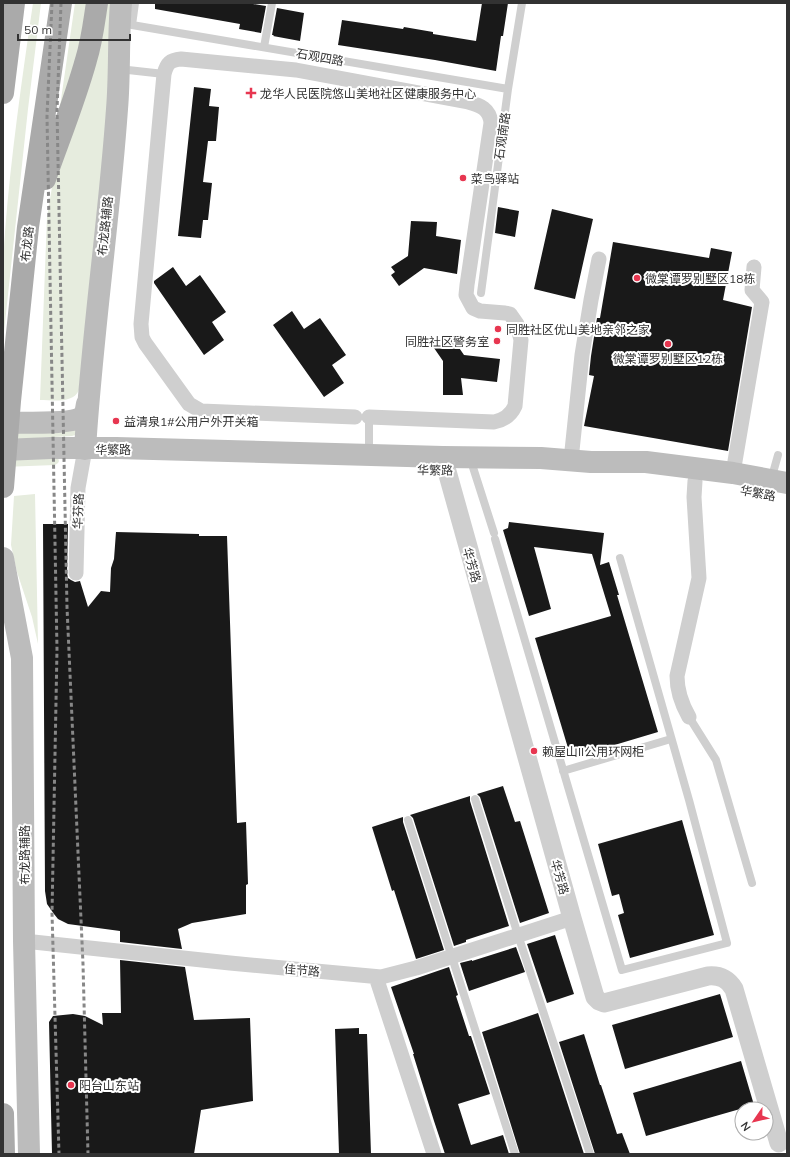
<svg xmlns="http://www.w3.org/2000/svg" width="790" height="1157" font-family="Mulish,'Noto Sans SC',sans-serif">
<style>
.green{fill:#e6ecde}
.building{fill:#191919}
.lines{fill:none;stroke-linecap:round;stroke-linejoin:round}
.service{stroke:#cfcfcf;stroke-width:8}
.minor{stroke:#cfcfcf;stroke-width:15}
.tertiary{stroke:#cfcfcf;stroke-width:19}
.secondary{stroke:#bcbcbc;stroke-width:22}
.primary{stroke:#aaa;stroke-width:22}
.rail{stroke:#878787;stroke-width:3;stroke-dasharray:4 3;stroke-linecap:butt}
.poi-dot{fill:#e73650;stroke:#fff;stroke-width:1.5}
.labels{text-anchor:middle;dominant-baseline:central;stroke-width:4;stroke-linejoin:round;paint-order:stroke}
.street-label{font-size:12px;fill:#323232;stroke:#fff}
.poi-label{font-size:12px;fill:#323232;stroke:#fff;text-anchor:start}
</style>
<rect width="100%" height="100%" fill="#fff"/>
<!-- green -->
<path class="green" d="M 33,3 L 41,3 L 28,109 L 3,341 C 3,305 2,268 5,232 C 11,155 22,79 33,3 Z
M 75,3 L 91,3 L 56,134 Z
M 102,3 L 115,3 L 112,99 L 79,390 C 73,404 53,400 40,400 L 47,217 L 54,175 Z
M 74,429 L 76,432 L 75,435 L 72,436 L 3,440 L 3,431 Z
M 58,458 L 59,461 L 58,463 L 55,465 L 3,467 L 3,459 Z
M 35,494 L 38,644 L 32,617 L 17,572 L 11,545 L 14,496 Z"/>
<!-- building -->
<path class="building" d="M 155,3 L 247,3 L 266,6 L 261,33 L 239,29 L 240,24 L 155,9 Z
M 482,3 L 508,3 L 503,36 L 501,36 L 496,71 L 435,60 L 338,45 L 342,20 L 403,29 L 404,27 L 433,32 L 433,34 L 476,41 Z
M 277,8 L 304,13 L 300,41 L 273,36 L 274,35 L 272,35 Z
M 194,87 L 211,89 L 209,106 L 219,107 L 216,141 L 208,141 L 203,182 L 212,183 L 208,220 L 203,220 L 201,238 L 178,236 Z
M 498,207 L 519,211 L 515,237 L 495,233 Z
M 552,209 L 593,219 L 575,299 L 534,289 Z
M 411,221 L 437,222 L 436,236 L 461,240 L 457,274 L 424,268 L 399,286 L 391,275 L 395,272 L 391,267 L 408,256 Z
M 613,242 L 709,258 L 711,248 L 732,252 L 723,300 L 752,307 L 728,451 L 584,426 L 594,376 L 589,375 L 591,356 L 597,318 L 600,318 Z
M 173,267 L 186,286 L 200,275 L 226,312 L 212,322 L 224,340 L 204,355 L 154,283 L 154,281 Z
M 292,311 L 304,329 L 320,318 L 346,355 L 332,365 L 344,383 L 324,397 L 273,325 Z
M 451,336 L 464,355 L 500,359 L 497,382 L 461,378 L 463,395 L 443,395 L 443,361 L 434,348 Z
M 509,522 L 604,533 L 600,565 L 609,562 L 619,595 L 617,595 L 658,732 L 571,758 L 535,638 L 611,616 L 592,554 L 534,547 L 551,609 L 529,616 L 503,530 L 508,528 Z
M 43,524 L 68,524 L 67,573 L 68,578 L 71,580 L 75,582 L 80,581 L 88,607 L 101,591 L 110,592 L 111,568 L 114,559 L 116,532 L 199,534 L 199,536 L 227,536 L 237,823 L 246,822 L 248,884 L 246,885 L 246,914 L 192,923 L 178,929 L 182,949 L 120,942 L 120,931 L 68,924 L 58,919 L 54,914 L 47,904 L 45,891 Z
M 503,786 L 515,822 L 520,821 L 549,913 L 520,923 L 480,797 L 477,794 Z
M 470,796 L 470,801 L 509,926 L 466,940 L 466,942 L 454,946 L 413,818 L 410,815 Z
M 403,817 L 403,822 L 444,950 L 416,959 L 394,890 L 392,891 L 372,827 Z
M 682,820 L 714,935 L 630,958 L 618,915 L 624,913 L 619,894 L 612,896 L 598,844 Z
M 555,935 L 574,994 L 547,1003 L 527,944 Z
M 516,947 L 525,972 L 469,991 L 460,963 L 472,960 L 472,961 Z
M 120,960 L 185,967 L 194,1020 L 250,1018 L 253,1101 L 201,1110 L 194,1154 L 52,1154 L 49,1022 L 53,1016 L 73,1014 L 85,1016 L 103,1025 L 102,1013 L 121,1013 Z
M 449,967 L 458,995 L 456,996 L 469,1036 L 471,1036 L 490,1094 L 458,1104 L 471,1145 L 503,1135 L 509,1154 L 445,1154 L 434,1121 L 413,1054 L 414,1054 L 391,987 Z
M 720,994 L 733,1037 L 625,1069 L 612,1025 Z
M 538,1013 L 543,1028 L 584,1154 L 520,1154 L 482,1032 Z
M 359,1028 L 359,1034 L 367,1034 L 371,1154 L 339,1154 L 335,1029 Z
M 584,1034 L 600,1085 L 601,1085 L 617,1134 L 622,1133 L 630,1154 L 595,1154 L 559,1042 Z
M 741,1061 L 754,1105 L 646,1136 L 633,1093 Z"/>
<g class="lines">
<!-- service -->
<path class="service" d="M 135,3 L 132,25 L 508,89
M 264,47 L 272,3
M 119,69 L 164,74
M 481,293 L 508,89 L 522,3
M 369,454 L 369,417
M 470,458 L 494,533
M 771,480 L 778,455
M 495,539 L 622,970 L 727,943 L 689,800 L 620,558
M 689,717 L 716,760 L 752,883
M 563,771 L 671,739
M 475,799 L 518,935 L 590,1154
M 408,820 L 515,1154"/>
<!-- minor -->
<path class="minor" d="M 355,417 L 201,411 L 189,404 L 145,343 L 142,337 L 141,324 L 164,74 C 167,63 170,60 181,59 L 296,70 L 468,102 C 480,105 490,109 491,123 L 467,285 L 466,295 L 473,308 L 480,311 L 505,313 L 510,314 L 517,324 L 521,340 L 515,406 C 511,415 504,420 494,422 L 369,417
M 571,460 L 582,355 L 591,300 L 599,259
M 733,473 L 762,302 L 752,290 L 754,267
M 76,573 L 78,488 L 85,449
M 689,717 C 681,703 677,691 677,676 L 699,578 L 694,497 L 695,481
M 24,941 L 230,963 L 381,977 L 416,968 L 572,918
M 376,977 L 434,1154"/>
<!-- tertiary -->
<path class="tertiary" d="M 443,457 L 572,918 L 595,997 L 599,1001 L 604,1003 L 708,976 C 720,975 728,979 734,989 L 779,1143"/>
<!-- secondary -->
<path class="secondary" d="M 3,423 C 18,422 74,425 83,416 C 86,413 86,408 87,404
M 85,449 C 92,335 109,222 117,109 C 120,74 118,38 121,3
M 3,450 L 51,448 L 116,448 L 443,457 L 541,458 L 591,462 L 646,462 L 733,473 L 787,483
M 3,558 L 22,658 L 24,941 L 29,1154"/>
<!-- primary -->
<path class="primary" d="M 3,93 L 14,3
M 45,179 C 59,139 75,100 86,60 C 92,41 94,22 97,3
M 3,487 L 10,401 L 28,227 L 61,3
M 3,1114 L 4,1154"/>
<!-- rail -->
<path class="rail" d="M 52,3 L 47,116 L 57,649 L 52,913 L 59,1154
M 61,3 L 57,110 L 67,607 L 83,964 L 88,1154"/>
</g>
<!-- markers -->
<g class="poi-dot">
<path d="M249 87h4v4h4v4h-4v4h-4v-4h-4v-4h4z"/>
<circle cx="463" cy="178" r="4"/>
<circle cx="637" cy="278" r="4"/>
<circle cx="498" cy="329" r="4"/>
<circle cx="497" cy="341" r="4"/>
<circle cx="668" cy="344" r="4"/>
<circle cx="116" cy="421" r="4"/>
<circle cx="534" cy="751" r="4"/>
<circle cx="71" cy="1085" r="4"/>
</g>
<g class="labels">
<!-- street labels -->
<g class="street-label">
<text transform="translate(320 57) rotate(10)">石观四路</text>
<text transform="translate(502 136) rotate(-82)">石观南路</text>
<text transform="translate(105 226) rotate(-84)">布龙路辅路</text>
<text transform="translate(27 244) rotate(-84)">布龙路</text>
<text x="113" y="449">华繁路</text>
<text transform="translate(435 470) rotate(1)">华繁路</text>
<text transform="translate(758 493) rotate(11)">华繁路</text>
<text transform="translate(78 511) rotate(-88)">华芬路</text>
<text transform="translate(472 565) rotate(74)">华芳路</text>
<text transform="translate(24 855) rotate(-90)">布龙路辅路</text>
<text transform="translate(560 877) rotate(74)">华芳路</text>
<text transform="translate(302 970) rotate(5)">佳节路</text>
</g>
<!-- poi labels -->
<g class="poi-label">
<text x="260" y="93">龙华人民医院悠山美地社区健康服务中心</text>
<text x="471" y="178">菜鸟驿站</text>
<text x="645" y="278">微棠谭罗别墅区18栋</text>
<text x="506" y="329">同胜社区优山美地亲邻之家</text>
<text x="489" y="341" text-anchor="end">同胜社区警务室</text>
<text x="668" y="358" text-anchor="middle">微棠谭罗别墅区12栋</text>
<text x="124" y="421">益清泉1#公用户外开关箱</text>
<text x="542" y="751">赖屋山II公用环网柜</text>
<text x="79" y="1085">阳台山东站</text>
</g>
</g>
<!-- border -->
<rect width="790" height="1157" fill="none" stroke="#323232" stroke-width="8"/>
<!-- north arrow -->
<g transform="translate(754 1121) rotate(236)"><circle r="19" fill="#ffffff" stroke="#adadad"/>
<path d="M0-3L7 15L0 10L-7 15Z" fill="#e73650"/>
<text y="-6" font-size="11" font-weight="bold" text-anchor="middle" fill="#323232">N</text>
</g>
<!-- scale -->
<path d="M18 34v6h112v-6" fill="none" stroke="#323232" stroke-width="2"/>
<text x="24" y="34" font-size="12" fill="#323232" stroke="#ffffff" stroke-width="3" paint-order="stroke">50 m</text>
</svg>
